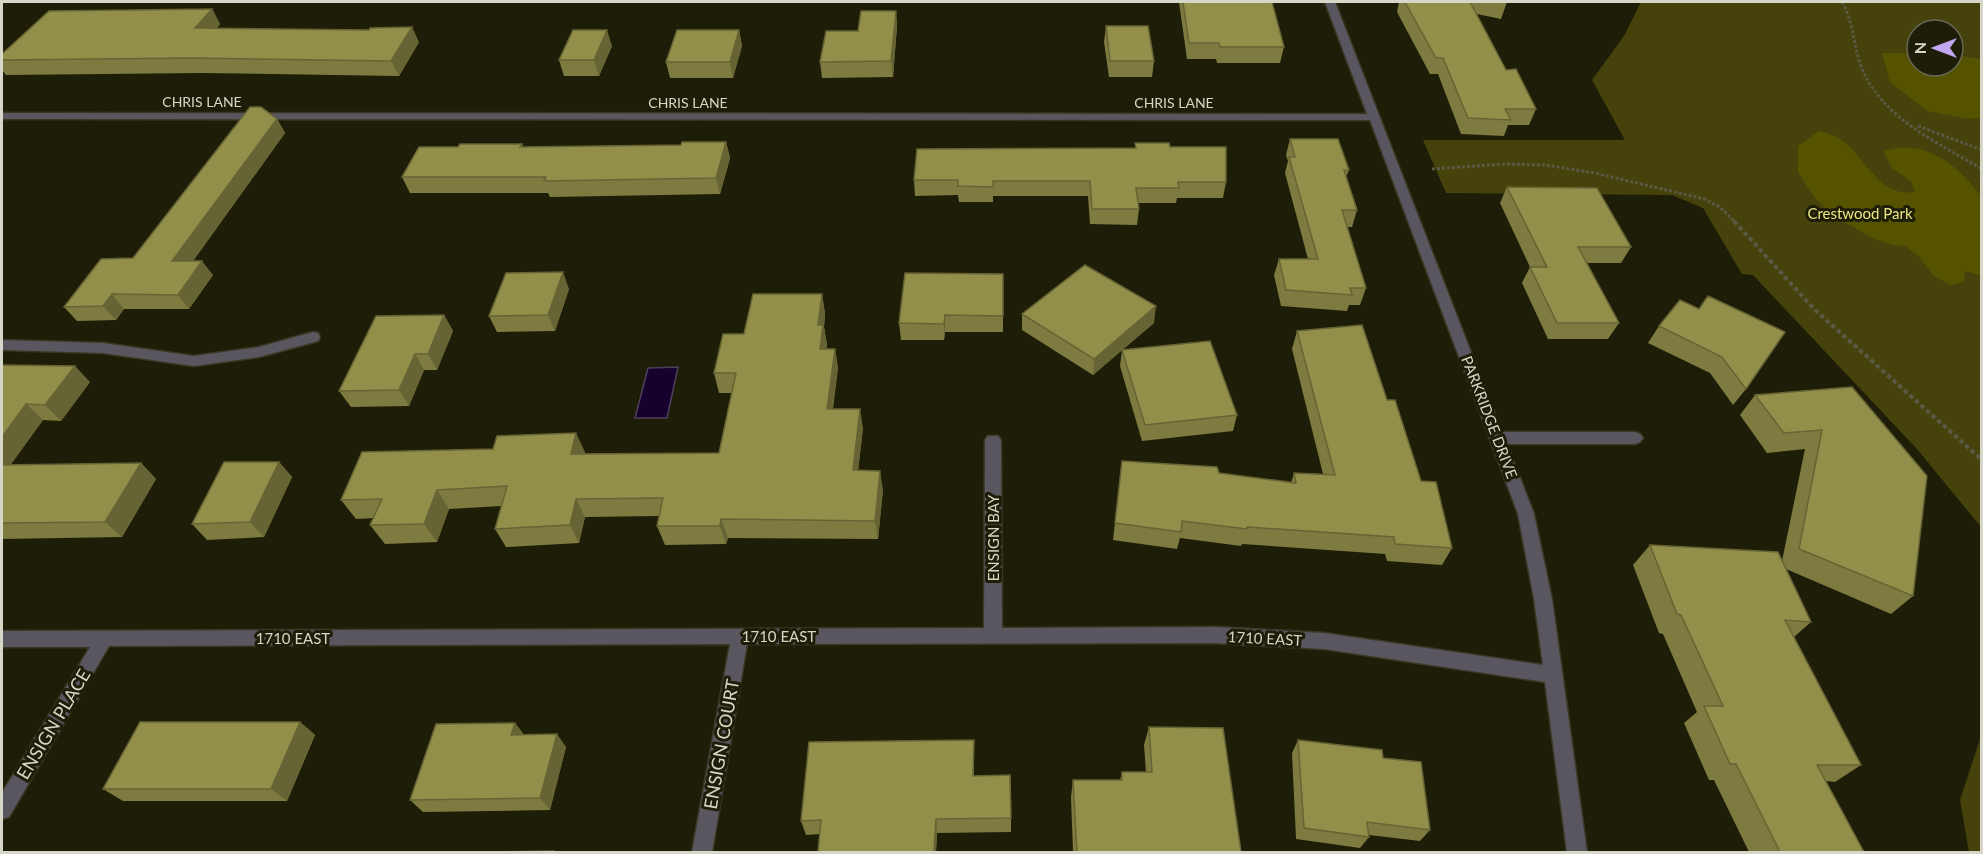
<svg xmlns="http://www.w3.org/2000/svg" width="1983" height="854" font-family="Lato,sans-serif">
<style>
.green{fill:#45430b}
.forest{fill:#555200}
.water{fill:#16002e;stroke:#50405c;stroke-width:1.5}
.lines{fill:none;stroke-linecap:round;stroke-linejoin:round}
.minor-casing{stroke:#383722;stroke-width:3}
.path-far1{stroke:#595945;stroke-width:3;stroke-dasharray:3 2;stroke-linecap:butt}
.path{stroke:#595945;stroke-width:4;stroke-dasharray:4.5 3;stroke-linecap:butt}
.minor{fill:#595660;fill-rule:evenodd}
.wall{fill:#7d7b40}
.shaded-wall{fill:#666434}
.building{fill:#918f4a;stroke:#666434;stroke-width:1.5}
.labels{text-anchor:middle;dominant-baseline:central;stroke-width:6;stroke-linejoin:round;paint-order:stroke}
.far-street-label{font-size:14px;fill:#d7d7c9;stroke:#1e1d07}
.park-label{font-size:15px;fill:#e9e683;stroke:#1e1d07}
.street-label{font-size:15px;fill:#d7d7c9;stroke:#1e1d07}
.near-street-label{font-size:18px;fill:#d7d7c9;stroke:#1e1d07}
</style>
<rect width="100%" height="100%" fill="#1e1d07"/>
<!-- green -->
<path class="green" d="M 1641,2 L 1981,2 L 1981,59 L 1953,54 L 1953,30 L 1917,30 L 1917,53 L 1882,53 L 1968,119 L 1981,118 L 1981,527 L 1917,449 L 1753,275 L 1742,274 L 1703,208 L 1672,195 L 1446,193 L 1423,140 L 1625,140 L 1592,80 L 1624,36 Z
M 1981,736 L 1981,852 L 1969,852 L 1960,800 Z"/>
<!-- forest -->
<path class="forest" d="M 1882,53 L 1917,53 L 1917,66 L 1953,66 L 1953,54 L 1981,59 L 1981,118 L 1968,119 L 1927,111 L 1890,82 Z
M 1819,131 C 1825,133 1832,134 1837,137 C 1866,154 1876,198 1915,192 L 1911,181 L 1892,168 L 1883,151 C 1926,138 1956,164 1981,196 L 1981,276 L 1965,271 L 1964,282 L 1951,285 L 1934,276 L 1919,257 L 1905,246 L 1893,245 L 1874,239 L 1834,216 L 1814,197 L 1798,172 L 1798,146 Z"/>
<!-- water -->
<path class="water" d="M 678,367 L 667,418 L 635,418 L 648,368 Z"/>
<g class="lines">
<!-- minor casing -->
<g class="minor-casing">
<path id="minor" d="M 1325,2 L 1335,2 L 1502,432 L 1635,432 L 1640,434 L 1643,438 L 1640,442 L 1635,444 L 1507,444 L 1534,514 L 1552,599 L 1587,852 L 1567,852 L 1545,682 L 1324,649 L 1215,643 L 747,644 L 712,852 L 692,852 L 730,644 L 109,646 L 9,817 L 2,819 L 2,793 L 90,647 L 2,647 L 2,631 L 984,628 L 985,440 L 988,436 L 998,436 L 1001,440 L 1002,628 L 1215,627 L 1324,633 L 1543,665 L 1534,599 L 1518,514 L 1370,120 L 2,119 L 2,113 L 1367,114 Z
M 313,332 L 318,333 L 320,337 L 318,341 L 259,357 L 194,366 L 103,353 L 2,350 L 2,340 L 103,343 L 194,356 L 259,347 Z"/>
</g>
<!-- path-far1 -->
<path class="path-far1" d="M 1842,2 C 1855,24 1853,51 1864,73 C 1886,120 1940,144 1982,169
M 1918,126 L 1982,150
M 1432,169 L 1504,164 L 1545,165 L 1595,173 L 1704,199 L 1720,207 L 1736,223"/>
<!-- path -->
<path class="path" d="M 1734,221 L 1814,309 L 1982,460"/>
<!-- minor -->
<use href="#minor" class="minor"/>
</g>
<!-- wall -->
<path class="wall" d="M 1179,2 L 1272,2 L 1284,47 L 1280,63 L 1217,63 L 1216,59 L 1187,59 Z
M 1399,2 L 1507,2 L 1501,19 L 1477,14 L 1506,70 L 1536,109 L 1529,125 L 1508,125 L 1504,136 L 1461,134 L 1438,74 L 1430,74 L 1397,12 Z
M 212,9 L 220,24 L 217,28 L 419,42 L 399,76 L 202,73 L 6,75 L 2,70 L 2,54 Z
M 896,11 L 897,26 L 893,77 L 822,78 L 820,62 L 858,31 Z
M 1106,26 L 1154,61 L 1152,77 L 1109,77 L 1104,42 Z
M 739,30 L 742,46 L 733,78 L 670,78 L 666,62 Z
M 612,46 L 599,76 L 564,76 L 559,60 Z
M 277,119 L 285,133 L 193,261 L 213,275 L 189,309 L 124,309 L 116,320 L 77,321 L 64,307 L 133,258 Z
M 1290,139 L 1349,170 L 1346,177 L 1357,210 L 1352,227 L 1347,227 L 1366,288 L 1360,305 L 1349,305 L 1347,311 L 1281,306 L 1274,275 L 1279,259 L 1308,259 L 1285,173 L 1288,161 L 1286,155 Z
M 726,142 L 730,158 L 720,194 L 550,197 L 548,193 L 410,193 L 402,177 L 458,147 L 522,144 L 523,147 L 681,145 Z
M 1135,143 L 1170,147 L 1226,182 L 1223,198 L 1177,198 L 1176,203 L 1138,203 L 1139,209 L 1137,225 L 1090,224 L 1088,196 L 993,196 L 993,202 L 959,202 L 958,195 L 915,196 L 914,180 L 1135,148 Z
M 1507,187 L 1631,247 L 1621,263 L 1587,263 L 1619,323 L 1608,339 L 1548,339 L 1522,283 L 1530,267 L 1500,203 Z
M 1003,274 L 1003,332 L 945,332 L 944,340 L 901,340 L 899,323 Z
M 569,289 L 555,331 L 497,332 L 489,316 Z
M 822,294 L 825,314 L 824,327 L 827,345 L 826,349 L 835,349 L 838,368 L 833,409 L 863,428 L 858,471 L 883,490 L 878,539 L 728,538 L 726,544 L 665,545 L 657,526 L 659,516 L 585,517 L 579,543 L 506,547 L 495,529 L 501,506 L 449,509 L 437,542 L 385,544 L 370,525 L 374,518 L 356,519 L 341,500 L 585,452 L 584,454 L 719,453 L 732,393 L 719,393 L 714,373 L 744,334 Z
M 1680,300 L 1746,389 L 1733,405 L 1710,373 L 1648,343 L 1659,326 Z
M 1022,314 L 1154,323 L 1122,350 L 1237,415 L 1233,431 L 1142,441 L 1120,366 L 1122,350 L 1093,375 L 1022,330 Z
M 444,315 L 453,331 L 437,370 L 424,370 L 409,406 L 351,407 L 339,391 Z
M 1297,331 L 1387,400 L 1421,481 L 1452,548 L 1442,565 L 1387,561 L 1385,554 L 1242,544 L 1241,546 L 1180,538 L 1177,549 L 1113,540 L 1122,461 L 1291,483 L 1294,473 L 1323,474 L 1292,349 Z
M 2,365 L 90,382 L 61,421 L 43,420 L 10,465 L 141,463 L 156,479 L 122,537 L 2,539 Z
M 1852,387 L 1913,596 L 1891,614 L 1786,569 L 1811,622 L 1794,637 L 1861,765 L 1835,782 L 1826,781 L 1864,852 L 1749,852 L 1714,780 L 1709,780 L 1684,723 L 1697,712 L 1663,634 L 1659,633 L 1633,565 L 1650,545 L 1782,561 L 1805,449 L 1767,453 L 1740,415 L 1755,395 Z
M 279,462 L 292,477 L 264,537 L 207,540 L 192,524 Z
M 300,722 L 315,735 L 287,801 L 123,801 L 103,789 Z
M 515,723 L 524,735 L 566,747 L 550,810 L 423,812 L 410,800 Z
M 1149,727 L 1241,852 L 1073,852 L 1071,797 L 1073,780 L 1120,780 L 1122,772 L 1146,772 L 1144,745 Z
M 1298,740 L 1383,758 L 1430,830 L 1420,841 L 1369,835 L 1369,837 L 1360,848 L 1296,839 L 1292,753 Z
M 974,756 L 974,776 L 1011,818 L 1011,832 L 937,833 L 936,852 L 818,852 L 820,834 L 806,835 L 801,821 Z"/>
<!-- shaded-wall -->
<path class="shaded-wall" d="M 212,9 L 220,24 L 204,43 L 195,28 Z
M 896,11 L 897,26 L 893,77 L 891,61 Z
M 412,27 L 419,42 L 399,76 L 391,61 Z
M 607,30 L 612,46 L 599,76 L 594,60 Z
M 739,30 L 742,46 L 733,78 L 730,62 Z
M 277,119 L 285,133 L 183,275 L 172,261 Z
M 726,142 L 730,158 L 720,194 L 716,178 Z
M 202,261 L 213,275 L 189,309 L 178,295 Z
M 563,272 L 569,289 L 555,331 L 548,315 Z
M 112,294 L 124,309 L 116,320 L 103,306 Z
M 822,294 L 825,314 L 824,327 L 827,345 L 823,368 L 820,349 L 818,325 Z
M 1156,306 L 1154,323 L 1093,375 L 1094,359 Z
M 444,315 L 453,331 L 437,370 L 428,354 Z
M 945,315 L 945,332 L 944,340 L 944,324 Z
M 835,349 L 838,368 L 830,428 L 827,409 Z
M 415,354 L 424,370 L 409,406 L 399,390 Z
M 75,366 L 90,382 L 61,421 L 45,405 Z
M 26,404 L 43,420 L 2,477 L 2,437 Z
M 860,409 L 863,428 L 856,489 L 853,470 Z
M 576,433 L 585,452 L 580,473 L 571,454 Z
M 279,462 L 292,477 L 264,537 L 250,522 Z
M 141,463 L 156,479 L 122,537 L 105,522 Z
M 880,471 L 883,490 L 878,539 L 875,521 Z
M 437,490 L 449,509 L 437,542 L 424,524 Z
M 576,499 L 585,517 L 579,543 L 570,525 Z
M 721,519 L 728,538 L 726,544 L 720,526 Z
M 300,722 L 315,735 L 287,801 L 271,789 Z
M 515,723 L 525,736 L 511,735 Z
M 557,734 L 566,747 L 550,810 L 540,798 Z
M 936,819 L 937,833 L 936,852 L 934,852 Z"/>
<!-- building -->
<path class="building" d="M 1183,2 L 1272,2 L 1284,47 L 1220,47 L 1219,43 L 1189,43 Z
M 1405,2 L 1470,2 L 1506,70 L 1516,69 L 1536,109 L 1505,109 L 1511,120 L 1468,118 L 1443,58 L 1436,58 Z
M 212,9 L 195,28 L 369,30 L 370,28 L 412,27 L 391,61 L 193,58 L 2,60 L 2,54 L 49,11 Z
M 861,11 L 896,11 L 891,61 L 820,62 L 826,31 L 858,31 Z
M 1106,26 L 1148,26 L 1154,61 L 1110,61 Z
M 573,30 L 607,30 L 594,60 L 559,60 Z
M 677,30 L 739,30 L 730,62 L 666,62 Z
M 250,107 L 261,107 L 277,119 L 172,261 L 202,261 L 178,295 L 112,294 L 103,306 L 64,307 L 101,259 L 133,258 Z
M 1290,139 L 1338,139 L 1349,170 L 1344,170 L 1357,210 L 1342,210 L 1366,288 L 1350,288 L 1352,295 L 1286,290 L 1279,259 L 1318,259 L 1289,157 L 1295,157 Z
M 682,142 L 726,142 L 716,178 L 544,181 L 546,177 L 402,177 L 419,147 L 458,147 L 460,144 L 522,144 L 520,147 L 681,145 Z
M 1135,143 L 1169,143 L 1170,147 L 1226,147 L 1226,182 L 1178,182 L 1179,188 L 1136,188 L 1139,209 L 1092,209 L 1090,181 L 993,181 L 993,187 L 958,186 L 958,180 L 914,180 L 917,149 L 1136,148 Z
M 1507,187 L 1597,188 L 1631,247 L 1578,247 L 1619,323 L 1557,323 L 1530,267 L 1547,267 Z
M 1085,265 L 1156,306 L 1094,359 L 1022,314 Z
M 563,272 L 548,315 L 489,316 L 506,273 Z
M 905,273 L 1003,274 L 1003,316 L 945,315 L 944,324 L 899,323 Z
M 753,294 L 822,294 L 818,325 L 823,325 L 820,349 L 835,349 L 827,409 L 860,409 L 853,470 L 880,471 L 875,521 L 721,519 L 720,526 L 657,526 L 663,498 L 576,499 L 570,525 L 495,529 L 507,486 L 437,490 L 424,524 L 370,525 L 382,499 L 341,500 L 362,452 L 493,449 L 497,436 L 576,433 L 571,454 L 719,453 L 736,373 L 714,373 L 723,334 L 744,334 Z
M 1708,296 L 1785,332 L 1746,389 L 1722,357 L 1659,326 L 1680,300 L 1699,309 Z
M 444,315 L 428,354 L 415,354 L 399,390 L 339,391 L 376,316 Z
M 1362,325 L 1387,400 L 1395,400 L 1421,481 L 1436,482 L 1452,548 L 1395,544 L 1394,537 L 1247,527 L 1247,529 L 1182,521 L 1181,532 L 1115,523 L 1122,461 L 1217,467 L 1219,473 L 1296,483 L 1294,473 L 1335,475 L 1297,331 Z
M 1210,341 L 1237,415 L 1145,425 L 1122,350 Z
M 2,365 L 75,366 L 45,405 L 26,404 L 2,437 Z
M 1852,387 L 1927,476 L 1913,596 L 1799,549 L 1822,430 L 1784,433 L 1755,395 Z
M 224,462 L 279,462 L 250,522 L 192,524 Z
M 141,463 L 105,522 L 2,523 L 2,465 Z
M 1650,545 L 1778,552 L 1811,622 L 1785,620 L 1861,765 L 1817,765 L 1864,852 L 1780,852 L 1736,764 L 1730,764 L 1704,706 L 1723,706 L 1681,615 L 1677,614 Z
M 140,722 L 300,722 L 271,789 L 103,789 Z
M 515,723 L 511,735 L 557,734 L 540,798 L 410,800 L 436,724 Z
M 1149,727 L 1223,728 L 1241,852 L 1077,852 L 1073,780 L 1122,780 L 1122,772 L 1152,772 Z
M 974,740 L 973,776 L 1010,775 L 1011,818 L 936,819 L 934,852 L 818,852 L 821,820 L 801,821 L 809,742 Z
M 1298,740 L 1382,750 L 1383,758 L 1421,762 L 1430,830 L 1367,822 L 1369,837 L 1304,828 Z
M 554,851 L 554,852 L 493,852 Z"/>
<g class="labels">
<!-- far-street labels -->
<g class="far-street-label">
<text x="202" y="101">CHRIS LANE</text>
<text x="688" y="102">CHRIS LANE</text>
<text x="1174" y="102">CHRIS LANE</text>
</g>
<!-- park labels -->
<g class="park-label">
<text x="1860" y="213">Crestwood Park</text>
</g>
<!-- street labels -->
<g class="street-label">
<text transform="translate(1490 417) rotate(69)">PARKRIDGE DRIVE</text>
<text transform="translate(993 538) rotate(-90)">ENSIGN BAY</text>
<text x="779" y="636">1710 EAST</text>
<text x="293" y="638">1710 EAST</text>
<text transform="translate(1265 638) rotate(3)">1710 EAST</text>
</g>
<!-- near-street labels -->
<g class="near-street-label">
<text transform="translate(53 724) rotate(-59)">ENSIGN PLACE</text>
<text transform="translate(721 744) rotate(-80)">ENSIGN COURT</text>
</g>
</g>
<!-- border -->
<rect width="1983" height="854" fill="none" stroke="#d7d7c9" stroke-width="6"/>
<!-- north arrow -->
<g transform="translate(1935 48) rotate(270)"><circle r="28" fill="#1e1d07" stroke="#686755" stroke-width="1.5"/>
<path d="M0-4.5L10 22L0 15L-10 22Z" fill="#c3a7f2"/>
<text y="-9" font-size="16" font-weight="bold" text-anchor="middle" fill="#d7d7c9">N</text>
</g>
</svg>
